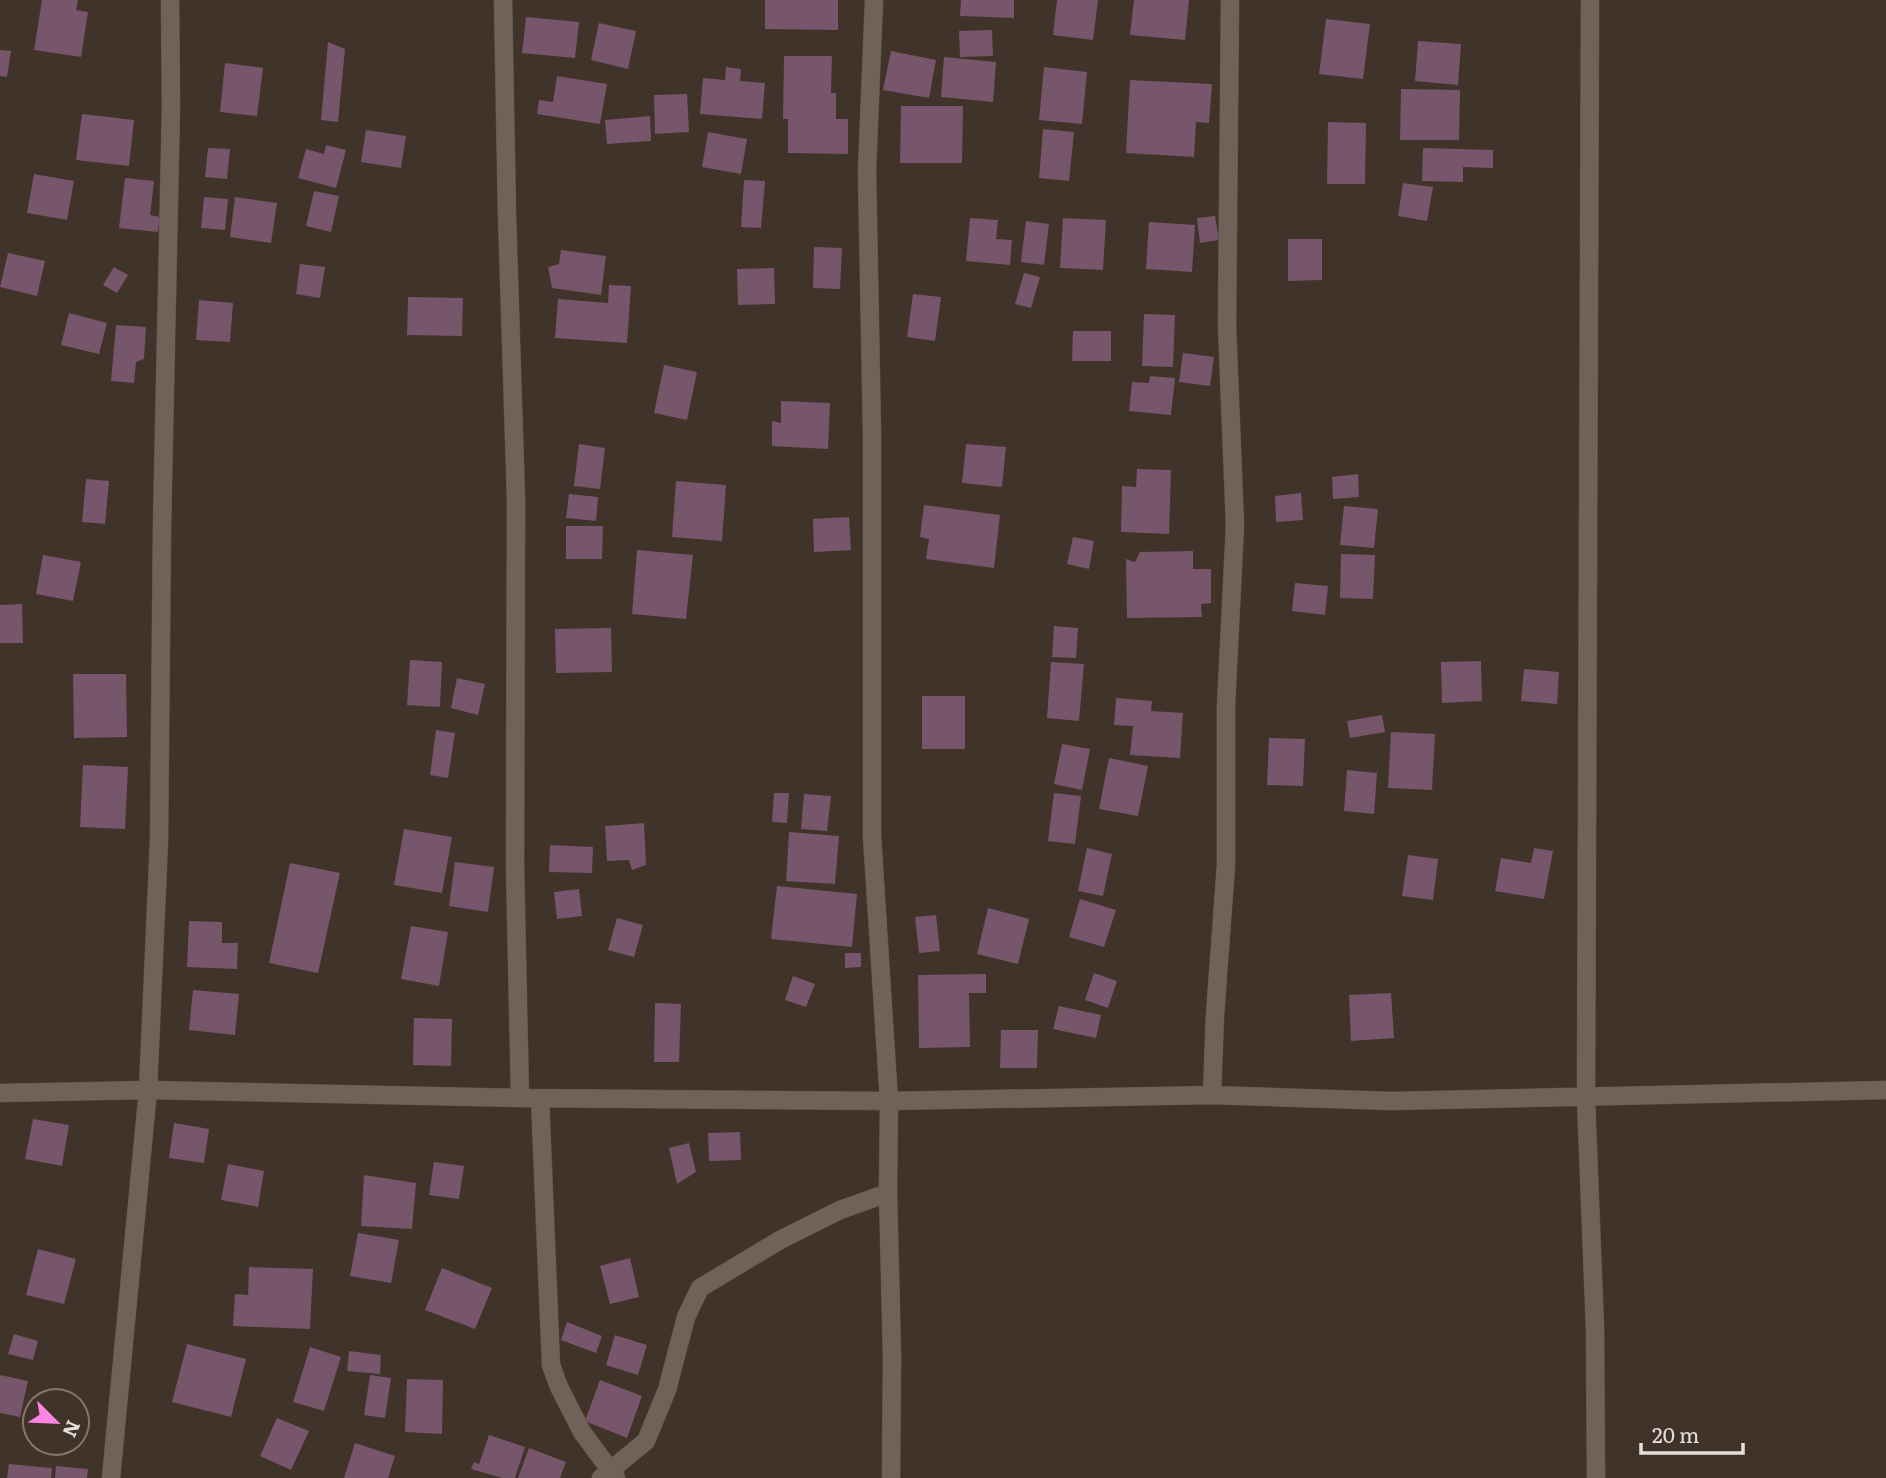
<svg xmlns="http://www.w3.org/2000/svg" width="1886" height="1478" font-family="Literata,serif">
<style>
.building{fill:#77556a}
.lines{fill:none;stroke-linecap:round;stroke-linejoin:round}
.minor-casing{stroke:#5c524a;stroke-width:19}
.minor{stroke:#716259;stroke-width:18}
</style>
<rect width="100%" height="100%" fill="#40332a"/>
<!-- building -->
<path class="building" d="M 42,0 L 78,0 L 76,10 L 88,12 L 81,57 L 34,50 Z
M 765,0 L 838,0 L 838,30 L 765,29 Z
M 961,0 L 1014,0 L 1014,18 L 960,16 Z
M 1057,0 L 1098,0 L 1093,40 L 1053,35 Z
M 1134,0 L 1189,0 L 1185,40 L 1130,35 Z
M 526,17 L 579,22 L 575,58 L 522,53 Z
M 1326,19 L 1370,24 L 1363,79 L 1319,74 Z
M 599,23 L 636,31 L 628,69 L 591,60 Z
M 992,30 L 993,56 L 960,57 L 959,31 Z
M 1418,41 L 1461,44 L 1458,85 L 1415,81 Z
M 328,42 L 345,49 L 338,122 L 321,120 Z
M 0,50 L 11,51 L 7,77 L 0,76 Z
M 891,51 L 936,60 L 929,98 L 883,90 Z
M 784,56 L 832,56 L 831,93 L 836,93 L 836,119 L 848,119 L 848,154 L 788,153 L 788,119 L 783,119 Z
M 944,57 L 996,62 L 993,102 L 941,97 Z
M 225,63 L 263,68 L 257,116 L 220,112 Z
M 726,67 L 741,69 L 740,81 L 765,83 L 762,119 L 700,114 L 703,78 L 725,80 Z
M 1044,67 L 1087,72 L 1082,124 L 1039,120 Z
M 557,76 L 607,84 L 600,124 L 537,114 L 539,100 L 553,102 Z
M 1130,80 L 1212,84 L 1209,123 L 1196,122 L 1194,157 L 1126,153 Z
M 1401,89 L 1460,90 L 1459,140 L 1400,140 Z
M 687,94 L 689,132 L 655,134 L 654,95 Z
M 901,106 L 963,106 L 962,163 L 900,163 Z
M 82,114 L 134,120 L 129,166 L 76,160 Z
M 650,116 L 651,141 L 607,144 L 605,120 Z
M 1328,122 L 1366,123 L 1365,184 L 1327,184 Z
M 1043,129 L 1074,132 L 1069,181 L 1039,178 Z
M 366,130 L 406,136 L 401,168 L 361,162 Z
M 708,132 L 747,139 L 741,174 L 702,167 Z
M 326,145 L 346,150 L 336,188 L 298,178 L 306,149 L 324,154 Z
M 208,148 L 230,149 L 227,179 L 205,177 Z
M 1423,148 L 1493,150 L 1493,168 L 1463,167 L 1463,182 L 1422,181 Z
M 34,174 L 74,181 L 67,220 L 27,213 Z
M 125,178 L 154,181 L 150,215 L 160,217 L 158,232 L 119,228 Z
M 744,180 L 765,181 L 761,228 L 741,227 Z
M 1403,183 L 1433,187 L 1427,221 L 1398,216 Z
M 314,191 L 339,196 L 331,232 L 306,226 Z
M 204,197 L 228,199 L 225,230 L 201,228 Z
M 235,197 L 277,203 L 271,243 L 230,237 Z
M 1215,216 L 1219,240 L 1200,243 L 1197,218 Z
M 970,218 L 998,220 L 996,239 L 1012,240 L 1010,265 L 966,261 Z
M 1063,218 L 1106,220 L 1103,270 L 1060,268 Z
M 1026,221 L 1049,224 L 1044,265 L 1021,262 Z
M 1149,222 L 1195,225 L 1192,272 L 1146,269 Z
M 1288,239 L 1322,239 L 1322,280 L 1288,281 Z
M 814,247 L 842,248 L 840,289 L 813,288 Z
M 561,250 L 606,256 L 601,295 L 552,288 L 548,267 L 559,264 Z
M 8,253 L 45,261 L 37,296 L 0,287 Z
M 300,264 L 325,267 L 320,298 L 296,294 Z
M 114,267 L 128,275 L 117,293 L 103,285 Z
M 774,268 L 775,304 L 738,305 L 737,269 Z
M 1024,273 L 1040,277 L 1031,308 L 1015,304 Z
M 609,285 L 631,286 L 627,343 L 555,338 L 558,299 L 608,303 Z
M 913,294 L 941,297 L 935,341 L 907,337 Z
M 408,297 L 463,298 L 462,336 L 407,335 Z
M 199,300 L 233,303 L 230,342 L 196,340 Z
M 69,313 L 107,323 L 99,354 L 61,345 Z
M 1144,314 L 1175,315 L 1173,367 L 1142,366 Z
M 116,325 L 146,327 L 144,359 L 136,362 L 134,383 L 111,381 Z
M 1073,331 L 1111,331 L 1111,361 L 1072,361 Z
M 1183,353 L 1214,357 L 1210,386 L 1179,382 Z
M 664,365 L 697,372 L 687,420 L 654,413 Z
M 1150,376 L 1175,378 L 1171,415 L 1129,411 L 1132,382 L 1149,383 Z
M 781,401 L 830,403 L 828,449 L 772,446 L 772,421 L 781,423 Z
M 579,444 L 605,448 L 600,489 L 574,486 Z
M 966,444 L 1006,447 L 1002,487 L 962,483 Z
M 1137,469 L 1171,470 L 1169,534 L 1121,532 L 1122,486 L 1136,487 Z
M 1358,474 L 1359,497 L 1333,499 L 1332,477 Z
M 86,479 L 109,481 L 105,524 L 82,522 Z
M 676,481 L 726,485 L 722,541 L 672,537 Z
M 1301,493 L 1303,520 L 1276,522 L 1275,496 Z
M 569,494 L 598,497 L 596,521 L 566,518 Z
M 924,505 L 1000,515 L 994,568 L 926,559 L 929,539 L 920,537 Z
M 1344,506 L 1378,509 L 1374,548 L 1340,545 Z
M 849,517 L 851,550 L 814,552 L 813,519 Z
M 566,526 L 603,526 L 602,559 L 566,559 Z
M 1073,537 L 1094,541 L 1089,569 L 1067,564 Z
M 637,550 L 693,555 L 686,619 L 632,614 Z
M 1193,551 L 1193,569 L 1211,569 L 1211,603 L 1201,604 L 1202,617 L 1127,618 L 1126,559 L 1135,562 L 1140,552 Z
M 1341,554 L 1375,555 L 1373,599 L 1340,598 Z
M 43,555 L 81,562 L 73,601 L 36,594 Z
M 1295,583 L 1328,586 L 1325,615 L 1292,611 Z
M 22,604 L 23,643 L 0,643 L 0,605 Z
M 1054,626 L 1078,628 L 1076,658 L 1052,657 Z
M 611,628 L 612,672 L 556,673 L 555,629 Z
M 410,660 L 442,662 L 440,707 L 407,705 Z
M 1481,661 L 1482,701 L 1442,703 L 1441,662 Z
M 1051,662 L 1084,664 L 1079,721 L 1047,718 Z
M 1524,669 L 1559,672 L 1557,704 L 1521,701 Z
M 73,674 L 126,674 L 127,737 L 74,738 Z
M 457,678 L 485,684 L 478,715 L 451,708 Z
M 922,696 L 965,696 L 965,749 L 922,749 Z
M 1116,698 L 1152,701 L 1151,711 L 1183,713 L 1180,758 L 1130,755 L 1133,726 L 1114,725 Z
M 1382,715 L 1385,732 L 1350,738 L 1347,721 Z
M 436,730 L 455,733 L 448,778 L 430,775 Z
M 1391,732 L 1435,734 L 1432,790 L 1388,788 Z
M 1269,738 L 1305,739 L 1303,786 L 1267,785 Z
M 1062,744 L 1090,749 L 1082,790 L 1054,784 Z
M 1109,758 L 1148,766 L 1138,816 L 1099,809 Z
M 83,765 L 128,767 L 125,829 L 80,827 Z
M 1347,770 L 1377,773 L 1374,814 L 1344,811 Z
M 774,793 L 789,793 L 787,823 L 772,822 Z
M 1054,793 L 1081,796 L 1075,844 L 1048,841 Z
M 804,794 L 831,796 L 827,831 L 801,829 Z
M 644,823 L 646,865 L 632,870 L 629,860 L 607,861 L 605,826 Z
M 404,829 L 452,837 L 442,893 L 394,885 Z
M 789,832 L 839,836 L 835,884 L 786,881 Z
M 550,845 L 593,847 L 592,873 L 549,872 Z
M 1087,848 L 1112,854 L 1103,896 L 1078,891 Z
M 1534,848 L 1553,851 L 1544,899 L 1495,891 L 1501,858 L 1531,863 Z
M 1408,855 L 1438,859 L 1433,900 L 1402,896 Z
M 455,862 L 494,867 L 488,912 L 449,906 Z
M 290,863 L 340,873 L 318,973 L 269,963 Z
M 777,886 L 857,894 L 852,947 L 771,939 Z
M 579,889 L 582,916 L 557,919 L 554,892 Z
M 1080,899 L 1116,910 L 1104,947 L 1069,937 Z
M 988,908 L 1029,919 L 1018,964 L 977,954 Z
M 936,915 L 940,951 L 919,953 L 915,917 Z
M 617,918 L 643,925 L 634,957 L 608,950 Z
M 189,921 L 222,922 L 222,943 L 238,943 L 237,969 L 187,967 Z
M 411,926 L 448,932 L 439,986 L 401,979 Z
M 845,953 L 861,953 L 861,967 L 845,968 Z
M 1094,973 L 1117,981 L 1108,1008 L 1085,1000 Z
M 986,974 L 986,993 L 969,993 L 970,1047 L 919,1048 L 918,975 Z
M 793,976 L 815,984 L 806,1007 L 785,1000 Z
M 193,990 L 239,994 L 235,1035 L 189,1030 Z
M 1391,993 L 1394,1038 L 1351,1041 L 1349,995 Z
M 655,1003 L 681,1004 L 679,1062 L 654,1062 Z
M 1059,1006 L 1101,1015 L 1096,1038 L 1053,1029 Z
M 414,1018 L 452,1019 L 451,1066 L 413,1065 Z
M 1001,1030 L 1038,1030 L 1037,1068 L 1000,1068 Z
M 33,1119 L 69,1125 L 62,1166 L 25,1159 Z
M 174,1123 L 209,1129 L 204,1163 L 169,1158 Z
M 740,1132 L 741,1160 L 709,1161 L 708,1133 Z
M 689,1143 L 696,1172 L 677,1184 L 669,1148 Z
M 434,1162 L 464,1166 L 459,1199 L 429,1195 Z
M 228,1164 L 264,1171 L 258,1207 L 221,1200 Z
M 364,1175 L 416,1183 L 412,1229 L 361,1226 Z
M 358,1233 L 399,1240 L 391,1283 L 350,1276 Z
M 38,1249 L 76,1259 L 64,1304 L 26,1295 Z
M 630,1258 L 639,1297 L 610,1304 L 600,1266 Z
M 249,1267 L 313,1269 L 310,1329 L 233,1326 L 235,1294 L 248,1295 Z
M 442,1268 L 492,1288 L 475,1329 L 425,1310 Z
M 567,1322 L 602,1336 L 596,1353 L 561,1340 Z
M 14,1334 L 38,1341 L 33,1360 L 8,1354 Z
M 615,1335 L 647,1345 L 638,1375 L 606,1365 Z
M 187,1344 L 246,1359 L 231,1417 L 172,1402 Z
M 310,1347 L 341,1357 L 324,1411 L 293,1402 Z
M 349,1351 L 381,1355 L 380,1374 L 347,1371 Z
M 0,1375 L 28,1381 L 20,1417 L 0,1413 Z
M 370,1375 L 391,1378 L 385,1418 L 364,1415 Z
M 407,1379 L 443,1380 L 442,1434 L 405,1432 Z
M 600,1380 L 642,1396 L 627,1438 L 585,1421 Z
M 277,1418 L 309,1431 L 291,1470 L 260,1456 Z
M 489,1435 L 525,1447 L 515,1478 L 502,1478 L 471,1469 L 474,1462 L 479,1464 Z
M 42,1443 L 70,1443 L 69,1448 Z
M 355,1443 L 395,1456 L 388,1478 L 344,1478 Z
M 529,1448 L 566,1462 L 560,1478 L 518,1478 Z
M 9,1464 L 52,1468 L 51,1478 L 7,1478 Z
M 56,1466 L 88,1469 L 87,1478 L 55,1478 Z"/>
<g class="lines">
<!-- minor casing -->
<g class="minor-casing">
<path id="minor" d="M 503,0 L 507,215 L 516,499 L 515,866 L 520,1098
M 874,0 L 867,170 L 872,434 L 872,836 L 889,1101 L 888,1193 L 892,1357 L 891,1478
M 1590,0 L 1586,1099 L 1595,1329 L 1596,1478
M 0,1093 L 148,1090 L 520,1098 L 889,1101 L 1212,1095 L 1391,1101 L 1886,1090
M 1212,1095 L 1215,1015 L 1226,865 L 1226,705 L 1235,525 L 1227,326 L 1230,0
M 540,1099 L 551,1365 L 559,1387 L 582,1432 L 616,1478
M 111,1478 L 148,1090 L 159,841 L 162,526 L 171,105 L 170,0
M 601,1478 L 646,1441 L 667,1390 L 686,1317 L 700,1288 L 780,1240 L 840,1210 L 888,1193"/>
</g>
<!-- minor -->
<use href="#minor" class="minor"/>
</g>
<!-- north arrow -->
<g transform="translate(56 1422) rotate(114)"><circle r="33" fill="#40332a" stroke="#837870" stroke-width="2"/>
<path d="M0-5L12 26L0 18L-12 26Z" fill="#fd86e3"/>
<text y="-10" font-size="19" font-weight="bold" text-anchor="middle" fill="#e7dfd9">N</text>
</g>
<!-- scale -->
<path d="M1641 1443v10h102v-10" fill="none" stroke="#e7dfd9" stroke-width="3.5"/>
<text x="1652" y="1443" font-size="21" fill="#e7dfd9" stroke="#40332a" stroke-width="5" paint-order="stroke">20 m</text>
</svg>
